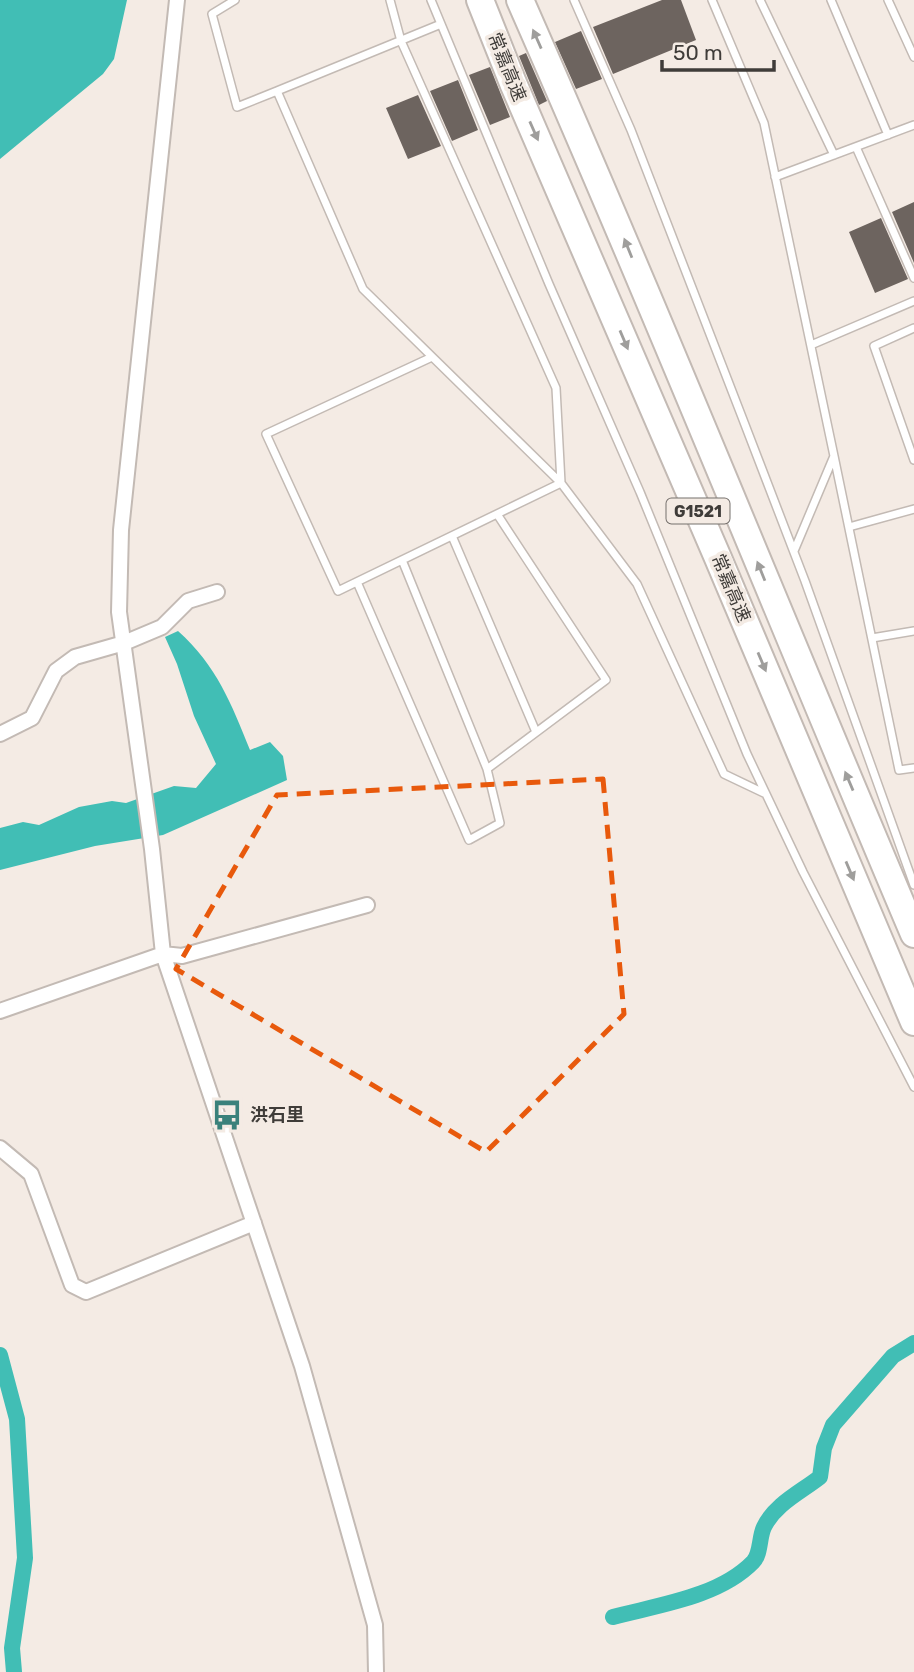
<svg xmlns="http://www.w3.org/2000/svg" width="914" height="1672" font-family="Rubik,'Noto Sans SC',sans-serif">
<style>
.water{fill:#41beb5}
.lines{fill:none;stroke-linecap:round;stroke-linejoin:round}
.canal{stroke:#41beb5;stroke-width:16}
.building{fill:#6d645f}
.lane-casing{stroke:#c3bab4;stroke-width:10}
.street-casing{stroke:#c3bab4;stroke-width:18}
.highway-casing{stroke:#c3bab4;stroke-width:30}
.lane{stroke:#fff;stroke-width:7}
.street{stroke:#fff;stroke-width:14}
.highway{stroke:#fff;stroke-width:26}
.oneway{fill:#9f9e9c}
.marked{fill:none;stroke:#e8590c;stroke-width:5;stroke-dasharray:14 9;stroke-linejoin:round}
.labels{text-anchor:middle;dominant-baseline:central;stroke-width:7;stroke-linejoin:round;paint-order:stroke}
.shield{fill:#f4ebe4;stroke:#75706c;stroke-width:2}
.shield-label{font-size:16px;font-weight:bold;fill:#3f3c39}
.street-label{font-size:18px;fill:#3f3c39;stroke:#f4ebe4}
.poi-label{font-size:18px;font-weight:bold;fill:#3f3c39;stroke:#f4ebe4;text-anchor:start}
</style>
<rect width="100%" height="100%" fill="#f4ebe4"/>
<!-- water -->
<path class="water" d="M 0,0 L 127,0 L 114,59 L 103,74 L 0,159 Z
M 178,631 C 217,666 231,703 250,750 L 270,742 L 283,756 L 287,780 L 163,835 L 95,846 L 0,870 L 0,828 L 23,822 L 39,825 L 79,807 L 112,801 L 126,803 L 174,786 L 196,788 L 216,764 L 194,716 L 177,664 L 165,637 Z"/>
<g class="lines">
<!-- canal -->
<path class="canal" d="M 0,1355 L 17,1419 L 25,1558 L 12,1648 L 14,1672
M 613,1617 C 658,1605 719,1597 753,1562 C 761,1554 759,1537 764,1527 C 775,1504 801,1492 820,1477 L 824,1448 L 833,1425 L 893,1356 L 914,1343"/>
</g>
<!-- building -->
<path class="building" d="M 662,0 L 681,0 L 696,40 L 613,74 L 593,27 Z
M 581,31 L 602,79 L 576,89 L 555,42 Z
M 526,53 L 547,101 L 539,105 L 519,56 Z
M 490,67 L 510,117 L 490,125 L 469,75 Z
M 458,80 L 478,130 L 452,141 L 430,91 Z
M 418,95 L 441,146 L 408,159 L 386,108 Z
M 914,202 L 914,263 L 892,212 Z
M 881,218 L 908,279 L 875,293 L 849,232 Z"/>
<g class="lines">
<!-- lane casing -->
<g class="lane-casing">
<path id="lane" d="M 235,0 L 212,14 L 237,107 L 277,91
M 390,0 L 401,41 L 556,388 L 561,483 L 338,591 L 266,434 L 432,357
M 431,0 L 549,284 L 640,492 L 747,754 L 803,872 L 914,1087
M 574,0 L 631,130 L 742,417 L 805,581 L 914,885
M 712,0 L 764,123 L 834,456 L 794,551
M 760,0 L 834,155
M 831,0 L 888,135
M 888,0 L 914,57
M 441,24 L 277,91 L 363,289 L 561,483 L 637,584 L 724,774 L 764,793
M 856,147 L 914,278
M 775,177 L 914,125
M 914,328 L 874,346 L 914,460
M 811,345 L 914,301
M 834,456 L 899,770 L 914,768
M 849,527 L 914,509
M 452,536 L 536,732
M 402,560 L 487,769
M 357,582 L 469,840 L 500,823 L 487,769 L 606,680 L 497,514
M 872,638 L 914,631"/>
</g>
<!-- street casing -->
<g class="street-casing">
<path id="street" d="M 177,0 L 121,530 L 119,612 L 152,849 L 163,954 L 302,1366 L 375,1625 L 376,1672
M 0,734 L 32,718 L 56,671 L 75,657 L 124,643 L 162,627 L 188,601 L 217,592
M 0,1011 L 163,954 L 182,956 L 367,905
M 0,1148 L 31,1174 L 72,1285 L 86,1292 L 254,1223"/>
</g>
<!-- highway casing -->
<g class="highway-casing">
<path id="highway" d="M 480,0 L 513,83 L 718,558 L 914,1022
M 520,0 C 656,309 782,623 914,934"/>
</g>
<!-- lane -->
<use href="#lane" class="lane"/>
<!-- street -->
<use href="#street" class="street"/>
<!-- highway -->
<use href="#highway" class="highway"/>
</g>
<!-- one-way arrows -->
<defs><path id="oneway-solid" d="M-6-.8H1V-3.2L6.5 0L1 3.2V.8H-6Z" transform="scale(1.75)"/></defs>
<g class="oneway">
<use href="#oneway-solid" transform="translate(537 39) rotate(-114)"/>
<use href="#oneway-solid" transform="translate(534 131) rotate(66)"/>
<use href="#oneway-solid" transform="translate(628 248) rotate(-112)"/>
<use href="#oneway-solid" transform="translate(624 340) rotate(67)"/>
<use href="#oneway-solid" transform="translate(761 571) rotate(-112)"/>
<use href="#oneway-solid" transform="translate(762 662) rotate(67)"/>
<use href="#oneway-solid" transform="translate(849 781) rotate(-113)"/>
<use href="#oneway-solid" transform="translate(850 871) rotate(67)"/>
</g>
<!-- marked area -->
<path class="marked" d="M 603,779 L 624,1014 L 486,1152 L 176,969 L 277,795 Z"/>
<!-- icons -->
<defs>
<g id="bus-bare" transform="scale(2.415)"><path d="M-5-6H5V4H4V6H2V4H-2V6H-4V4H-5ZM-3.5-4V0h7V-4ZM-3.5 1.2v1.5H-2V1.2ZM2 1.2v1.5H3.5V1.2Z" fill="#3a817b" stroke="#f4ebe4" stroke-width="2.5" paint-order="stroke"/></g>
</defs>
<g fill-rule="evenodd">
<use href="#bus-bare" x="227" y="1115"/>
</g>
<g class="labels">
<!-- shield labels -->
<rect class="shield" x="666.5" y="498.5" width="63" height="25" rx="5"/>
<g class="shield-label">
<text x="698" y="511">G1521</text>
</g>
<!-- street labels -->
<g class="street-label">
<text transform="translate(507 67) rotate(68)">常嘉高速</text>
<text transform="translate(731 588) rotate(67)">常嘉高速</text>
</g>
<!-- poi labels -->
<g class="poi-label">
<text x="250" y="1115">洪石里</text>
</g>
</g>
<!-- scale -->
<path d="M662 60v10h112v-10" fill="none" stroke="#3f3c39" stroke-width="3.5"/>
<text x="673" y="60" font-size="21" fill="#3f3c39" stroke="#f4ebe4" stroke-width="5" paint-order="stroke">50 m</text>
</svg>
